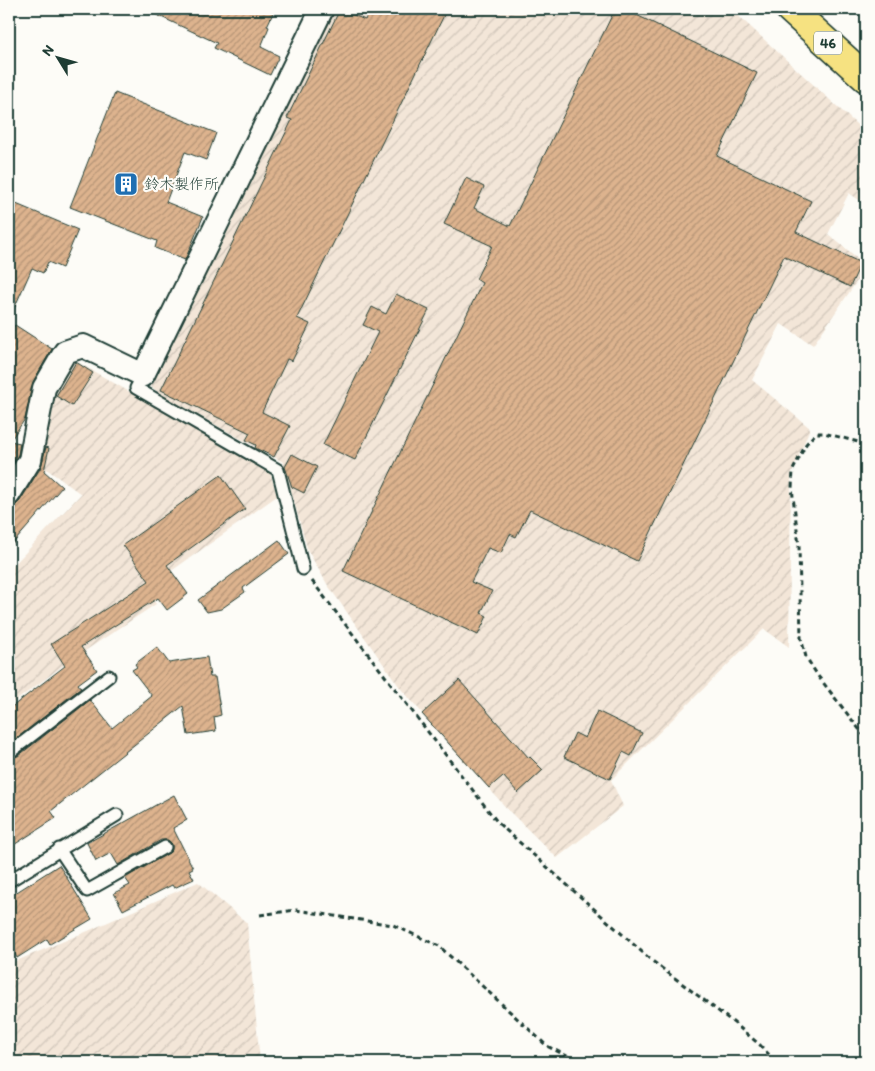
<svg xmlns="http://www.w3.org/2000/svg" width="875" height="1071" font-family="Itim,'Klee One',sans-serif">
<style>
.industrial{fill:url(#industrial-furrows)}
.building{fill:url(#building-hatch);stroke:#1f3d34}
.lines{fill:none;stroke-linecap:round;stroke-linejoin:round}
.service-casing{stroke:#1f3d34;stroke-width:15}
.minor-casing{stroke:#1f3d34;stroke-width:26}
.primary-casing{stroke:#1f3d34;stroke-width:31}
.path{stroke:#1f3d34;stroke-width:3;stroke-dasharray:5 4;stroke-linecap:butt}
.service{stroke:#fdfcf7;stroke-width:11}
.minor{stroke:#fdfcf7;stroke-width:22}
.primary{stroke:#f6e281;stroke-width:28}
.labels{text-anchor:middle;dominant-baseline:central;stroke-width:4.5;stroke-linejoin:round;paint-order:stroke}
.shield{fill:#fdfcf7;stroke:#62766e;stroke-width:1}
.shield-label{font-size:14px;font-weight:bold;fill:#1f3d34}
.poi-label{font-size:15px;fill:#1f3d34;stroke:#fdfcf7;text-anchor:start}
</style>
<defs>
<pattern id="industrial-furrows" width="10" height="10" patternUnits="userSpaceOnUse" patternTransform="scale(1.25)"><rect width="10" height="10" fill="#f3e6d8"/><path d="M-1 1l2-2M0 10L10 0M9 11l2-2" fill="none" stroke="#d0c6ba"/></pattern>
<pattern id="building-hatch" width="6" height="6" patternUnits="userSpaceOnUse" patternTransform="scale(1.25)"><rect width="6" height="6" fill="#ddb38e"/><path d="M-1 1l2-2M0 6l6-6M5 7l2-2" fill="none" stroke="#b39375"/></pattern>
</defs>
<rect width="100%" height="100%" fill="#fdfcf7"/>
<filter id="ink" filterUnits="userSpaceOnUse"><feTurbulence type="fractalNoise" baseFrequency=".02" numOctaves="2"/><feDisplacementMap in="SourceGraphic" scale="10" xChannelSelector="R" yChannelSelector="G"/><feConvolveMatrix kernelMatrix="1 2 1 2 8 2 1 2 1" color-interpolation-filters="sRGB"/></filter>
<g filter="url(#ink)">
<!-- industrial -->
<path class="industrial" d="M 334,9 L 731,9 L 866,133 L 866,205 L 849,193 L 828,234 L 866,265 L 866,268 L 813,345 L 781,324 L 752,380 L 810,428 L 791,475 L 789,647 L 764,629 L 611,780 L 623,806 L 557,858 L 509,811 L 401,689 L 327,584 L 308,551 L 283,462 L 160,394 L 151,386 Z
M 72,359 L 270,472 L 277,496 L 146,589 L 156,604 L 65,664 L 9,706 L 9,570 L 81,494 L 38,463 L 50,397 Z
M 198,882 L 247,923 L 260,1062 L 9,1062 L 9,964 L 88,931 Z"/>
<!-- building -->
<path class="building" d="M 144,9 L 275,9 L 267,26 L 269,27 L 261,47 L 279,56 L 270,75 L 214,48 L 217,43 Z
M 340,9 L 365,20 L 370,9 L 447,9 L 297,318 L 310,324 L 292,361 L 287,359 L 262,412 L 290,426 L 274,457 L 255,448 L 256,445 L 246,440 L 250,433 L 161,390 L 292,120 L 287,118 Z
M 615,9 L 624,9 L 757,73 L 717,156 L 811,201 L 796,232 L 861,263 L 850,287 L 784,256 L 637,561 L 530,510 L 516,537 L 510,534 L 501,553 L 488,548 L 471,582 L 492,591 L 481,613 L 487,616 L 478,635 L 343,571 L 482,283 L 476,279 L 492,246 L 444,224 L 466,178 L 484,187 L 474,208 L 510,226 Z
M 115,93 L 216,133 L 206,160 L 185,152 L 166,202 L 203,217 L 185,260 L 155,248 L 157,241 L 70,207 Z
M 9,201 L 78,230 L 62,268 L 48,262 L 43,273 L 32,268 L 9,320 Z
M 396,294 L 429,310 L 355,460 L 323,445 L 378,332 L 363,325 L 372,307 L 386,314 Z
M 15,325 L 52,349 L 33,382 L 25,419 L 10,441 L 20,443 L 18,455 L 9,469 L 9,335 Z
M 76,362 L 93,373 L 72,406 L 56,396 Z
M 46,447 L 49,448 L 44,471 L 62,487 L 9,548 L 9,507 L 16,505 L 20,501 L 41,467 Z
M 292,454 L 317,467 L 304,493 L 292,487 L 285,467 Z
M 221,475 L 245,509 L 167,565 L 188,594 L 167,610 L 158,598 L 81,647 L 97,670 L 78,684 L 81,688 L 13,741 L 9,740 L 9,709 L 65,666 L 51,644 L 149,581 L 123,545 Z
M 279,540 L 289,554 L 243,588 L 245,592 L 221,609 L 207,612 L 198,600 Z
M 157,647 L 169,663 L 207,657 L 210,677 L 215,677 L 221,715 L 214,717 L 216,731 L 188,735 L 183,706 L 51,811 L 56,818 L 9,848 L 9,756 L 14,757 L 18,756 L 90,700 L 112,728 L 152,696 L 132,670 L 137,667 L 135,664 Z
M 459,680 L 529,758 L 530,757 L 543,770 L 518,793 L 503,776 L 489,788 L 422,714 Z
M 597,711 L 642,733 L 631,756 L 623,752 L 610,779 L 564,757 L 575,733 L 585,738 Z
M 174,795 L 187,820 L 173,828 L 193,868 L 189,870 L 194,879 L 174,888 L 172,885 L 123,910 L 114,893 L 130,885 L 125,878 L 169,853 L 172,850 L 172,844 L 168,840 L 161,840 L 118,865 L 111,853 L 96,861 L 87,843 Z
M 59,865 L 92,919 L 50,944 L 47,939 L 17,958 L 9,943 L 9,897 Z"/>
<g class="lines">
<!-- service casing -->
<g class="service-casing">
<path id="service" d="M 143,375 L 136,388 L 278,470 L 303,569
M 9,747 L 13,750 L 109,676
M 59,849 L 87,891 L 165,847
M 9,881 L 117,815"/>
</g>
<!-- minor casing -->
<g class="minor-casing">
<path id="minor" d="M 9,494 L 30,460 L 44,388 L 65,352 L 83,346 L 143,375 L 322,9"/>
</g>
<!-- primary casing -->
<g class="primary-casing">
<path id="primary" d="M 790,9 L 866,78"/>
</g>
<!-- path -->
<path class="path" d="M 866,444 L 824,433 L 816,433 L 806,444 L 793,470 L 792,488 L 799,546 L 801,638 L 806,657 L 818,676 L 866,738
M 312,581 L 498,823 L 651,960 L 734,1023 L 760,1045 L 776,1062
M 260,915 L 296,910 L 393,925 L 439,946 L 547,1046 L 579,1062"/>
<!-- service -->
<use href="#service" class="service"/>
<!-- minor -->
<use href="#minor" class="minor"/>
<!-- primary -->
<use href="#primary" class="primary"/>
</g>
</g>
<!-- icons -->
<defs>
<g id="building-square" transform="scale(1.25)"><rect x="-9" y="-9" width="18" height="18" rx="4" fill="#1f6fb2" stroke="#fdfcf7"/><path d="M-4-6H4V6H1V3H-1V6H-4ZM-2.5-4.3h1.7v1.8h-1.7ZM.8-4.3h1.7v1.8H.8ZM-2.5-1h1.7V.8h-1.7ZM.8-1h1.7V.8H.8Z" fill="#fff"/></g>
</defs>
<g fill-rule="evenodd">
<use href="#building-square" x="126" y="184"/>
</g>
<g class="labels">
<!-- shield labels -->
<rect class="shield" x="814" y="31.5" width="28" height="23" rx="4"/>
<g class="shield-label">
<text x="828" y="43">46</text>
</g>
<!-- poi labels -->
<g class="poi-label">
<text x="144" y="184">鈴木製作所</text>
</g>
</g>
<!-- margin -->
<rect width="875" height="1071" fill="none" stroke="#fdfcf7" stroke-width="30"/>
<rect x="15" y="15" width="845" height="1041" fill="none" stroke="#1f3d34" stroke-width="2" filter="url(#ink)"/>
<!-- north arrow -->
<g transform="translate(58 58) rotate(307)" stroke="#fdfcf7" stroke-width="4" paint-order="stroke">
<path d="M0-4L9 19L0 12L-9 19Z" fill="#1f3d34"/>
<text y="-8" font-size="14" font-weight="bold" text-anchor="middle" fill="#1f3d34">N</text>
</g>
</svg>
